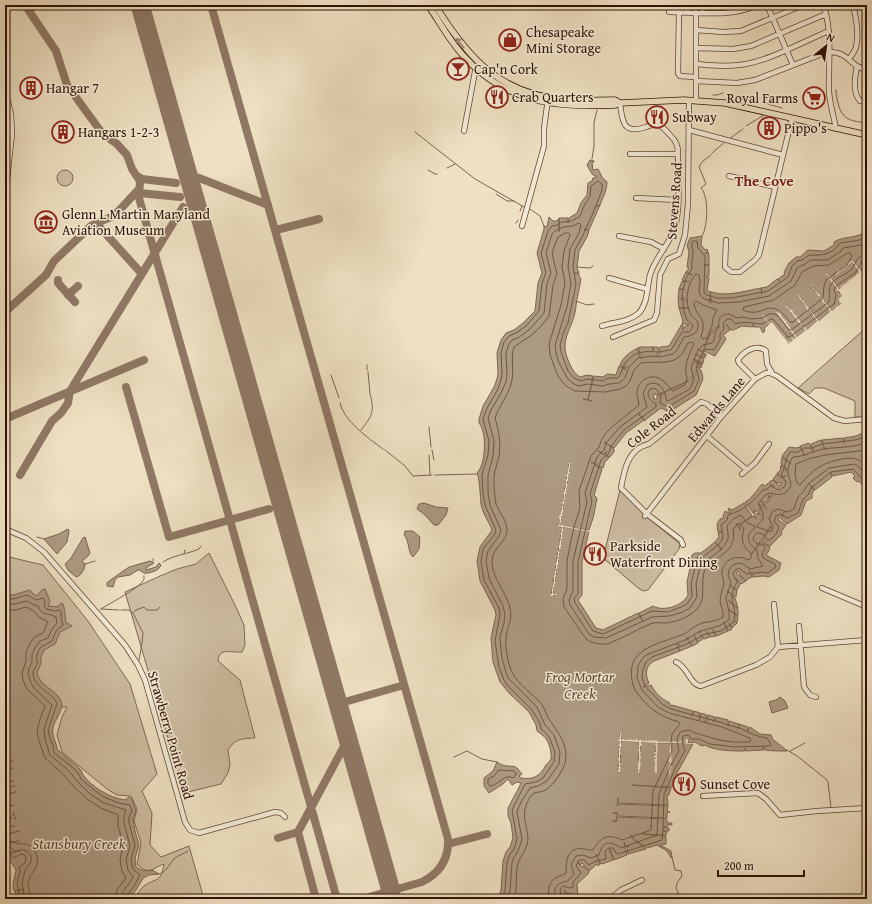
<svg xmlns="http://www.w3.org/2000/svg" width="872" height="904" font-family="'Gentium Book Plus',serif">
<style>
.green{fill:#cebda2;stroke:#7f6754}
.water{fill:#ad9a82;stroke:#7b6350}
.pier{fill:#eee0c2}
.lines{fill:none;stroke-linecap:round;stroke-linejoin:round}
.shore{stroke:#6e5644;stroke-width:1}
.stream{stroke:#7b6350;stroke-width:1}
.taxiway{stroke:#8f7864;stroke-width:8}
.runway{stroke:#8f7864;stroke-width:19}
.minor-casing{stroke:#604534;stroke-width:6}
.major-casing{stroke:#301105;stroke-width:7}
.minor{stroke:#f4ebd7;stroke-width:4.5}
.major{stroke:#eee0c2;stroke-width:5.5}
.oneway{stroke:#98836d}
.labels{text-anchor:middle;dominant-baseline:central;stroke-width:3;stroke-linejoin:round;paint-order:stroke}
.poi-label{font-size:14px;fill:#301105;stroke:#f4ebd7;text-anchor:start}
.street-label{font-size:14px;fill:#301105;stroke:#f4ebd7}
.neighbourhood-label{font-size:15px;font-weight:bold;fill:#7a1f14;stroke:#f4ebd7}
.water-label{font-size:15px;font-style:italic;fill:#624837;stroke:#f4ebd7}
</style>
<rect width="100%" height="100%" fill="#eee0c2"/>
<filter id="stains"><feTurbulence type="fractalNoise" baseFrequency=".005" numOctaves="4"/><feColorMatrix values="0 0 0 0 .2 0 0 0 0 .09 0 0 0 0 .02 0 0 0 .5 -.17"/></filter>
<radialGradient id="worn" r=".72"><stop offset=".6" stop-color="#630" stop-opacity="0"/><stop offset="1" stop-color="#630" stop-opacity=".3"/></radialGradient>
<!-- green -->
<path class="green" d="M57 178a8 8 0 1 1 16 0a8 8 0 1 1-16 0Z
M 867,327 L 867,417 L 855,417 L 855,401 L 824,388 L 815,388 L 809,394 L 798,388 Z
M 620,490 L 652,521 L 680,544 L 679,549 L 648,590 L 643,591 L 638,588 L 603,558 Z
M 209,553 L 237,609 L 244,625 L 245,645 L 242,652 C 231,653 219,647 218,661 L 240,680 L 255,738 C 241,739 236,738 228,750 L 230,764 L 228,773 L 221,784 L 184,793 L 125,592 L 160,576 L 177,569 L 196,564 Z
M 5,556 L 43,565 L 88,621 L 130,684 L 157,774 L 142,791 L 152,813 L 150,845 L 161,857 L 189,846 L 204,899 L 134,899 C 137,895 140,889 144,886 C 157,877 161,883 164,864 C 150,869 150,876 137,864 L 141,843 L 134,821 L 137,809 L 131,796 L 117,795 L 107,789 L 62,752 L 57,735 L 62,717 L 67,707 L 60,707 L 41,684 L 36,675 L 14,596 L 5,595 Z"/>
<!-- water -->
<path class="water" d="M 590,160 L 594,161 L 594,162 L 592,162 L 593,170 L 598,169 L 602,177 L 607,182 C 607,190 603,197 600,205 L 595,207 L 600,205 L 589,230 L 584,229 L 589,231 L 587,237 L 579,251 L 577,268 L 579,273 L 574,273 L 579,274 C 579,276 580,277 581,279 C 581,281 576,302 576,307 C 573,330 558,339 569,362 C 572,369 574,373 580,377 L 587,375 L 593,376 L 588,400 L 583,399 L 592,401 L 588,400 L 594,376 L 603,377 L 607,374 L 616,375 L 619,366 L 625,369 L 625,370 L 627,366 L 625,368 L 620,365 C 623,357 630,352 638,348 L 640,358 L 642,358 L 638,348 L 640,347 L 653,347 L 653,351 L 653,347 L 658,347 L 658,354 L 657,356 L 660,354 L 659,348 L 660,347 L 669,346 L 682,324 L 683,324 L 683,330 L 684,327 L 689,325 L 682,323 L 683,321 L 679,308 L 688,308 L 679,308 L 678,299 L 684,299 L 684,301 L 687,301 L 685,298 L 678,298 L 679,289 L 684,290 L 684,289 L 679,289 L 682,281 L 689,282 L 682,280 L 686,272 L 692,275 L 686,272 L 689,268 L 687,267 L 689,252 L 687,245 L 690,238 L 702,236 L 701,245 L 705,250 L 707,249 L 708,252 L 705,254 L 708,252 L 709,255 L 709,265 L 704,265 L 709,265 L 709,276 L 706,276 L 709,278 L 707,291 L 711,292 L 709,302 L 711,303 L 712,299 L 710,301 L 711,292 C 729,297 743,291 761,288 L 762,293 L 761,293 L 762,294 L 761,288 L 767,287 L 777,279 L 780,282 L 778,279 L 785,274 L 784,272 L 789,263 L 796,257 L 800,257 L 808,250 L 824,251 L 834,245 L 834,242 C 843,236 856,239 867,231 L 867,260 L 861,271 L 861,273 L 853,261 L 835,273 L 852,262 L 859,272 L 842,286 L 838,283 L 841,287 L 839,289 L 827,273 L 826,273 L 842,296 L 838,299 L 841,303 L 838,306 L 834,302 L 837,306 L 832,311 L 812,285 L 811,286 L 830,311 L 819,321 L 799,295 L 798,296 L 817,321 L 807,330 L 788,306 L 806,330 L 797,337 L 779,313 L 778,315 L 796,338 L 794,339 L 789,333 L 794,340 L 791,342 L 786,336 L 791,342 L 788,344 L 772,322 L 764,328 L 765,331 L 763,333 L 760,327 L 754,327 L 753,324 L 753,327 L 742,326 L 733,330 L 731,330 L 726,324 L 730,330 L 723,335 L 726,339 L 715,356 L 704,351 C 707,341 709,331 720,326 C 710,326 706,342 703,351 L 697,349 L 706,354 L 706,356 L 702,354 L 705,356 L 705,358 L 695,354 L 704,359 L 703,363 L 693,359 L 703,364 L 702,365 L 695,362 L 702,366 L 701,368 L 696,366 L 700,369 L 686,382 L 657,395 L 655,394 L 653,395 L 655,400 L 657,399 L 657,396 L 689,381 L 701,370 L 703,378 L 702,379 L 703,379 L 696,395 L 669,412 L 661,408 L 645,420 L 645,421 L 640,414 L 638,414 L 644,420 L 626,433 L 614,448 L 604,442 L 614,449 L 614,452 L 610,457 L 605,455 L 607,451 L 604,454 L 598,451 L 609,458 L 605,462 L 603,468 L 597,466 L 596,464 L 591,462 L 596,464 L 596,466 L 602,469 L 594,495 L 597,498 L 594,514 L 593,514 L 594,515 L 589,530 L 560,526 L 570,464 L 569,464 L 559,525 L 557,525 L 557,526 L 562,527 L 551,596 L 553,595 L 557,595 L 553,594 L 563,527 L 589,531 L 582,562 L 582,595 L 578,600 L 596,628 L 603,630 L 638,613 L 643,622 L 639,613 L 653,606 C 663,612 683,606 688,595 L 687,582 L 691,564 L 700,566 L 692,563 L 690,560 L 692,555 L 695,553 L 701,553 L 715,542 L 721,549 L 720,551 L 722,549 L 715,542 L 719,537 L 718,533 L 723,531 L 718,532 L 717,524 L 720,519 L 724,518 L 723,516 L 725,511 L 731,514 L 728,510 L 729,508 L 733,511 L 732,510 L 744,503 L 752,516 L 738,525 L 736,523 L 740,530 L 739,526 L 753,516 L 757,519 L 754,516 L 757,513 L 761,515 L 758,512 L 763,506 L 767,509 L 764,505 L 767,503 L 772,495 L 770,497 L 768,495 L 769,498 L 765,503 L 761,501 L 764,504 L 762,506 L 759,504 L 761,507 L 756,512 L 753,510 L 755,513 L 754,514 L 745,502 L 750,499 L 762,484 L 765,486 L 768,483 L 774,488 L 769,482 L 773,480 L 779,486 L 782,483 L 777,483 L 773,479 L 777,474 L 782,478 L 786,476 L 781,477 L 777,473 L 780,471 L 781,465 L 786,469 L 786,471 L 786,468 L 781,464 L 782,457 L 791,464 L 782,456 L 789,447 L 796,448 L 800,447 L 805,456 L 800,446 L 809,443 L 814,453 L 811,444 L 821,440 L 825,450 L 822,440 L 843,438 L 844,443 L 844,438 L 856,436 L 860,434 L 867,435 L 867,490 L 859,481 L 857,482 L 853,478 L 855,476 L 851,472 L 833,476 L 830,472 L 832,477 L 815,490 L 812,488 L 814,486 L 812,487 L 808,483 L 814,490 L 812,494 L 812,498 L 806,501 L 801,515 L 787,524 L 781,519 L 785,511 L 778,520 L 786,525 L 781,532 L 782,534 L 770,546 L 762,541 L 771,527 L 769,526 L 770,527 L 751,555 L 761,542 L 770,547 L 769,549 L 770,549 L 766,555 L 781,563 L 779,570 L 769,577 L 763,576 L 754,577 L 749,570 L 753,577 L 749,578 L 746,581 L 741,576 L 738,571 L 736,573 L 746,581 L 741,584 L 734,578 L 740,585 L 737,590 L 730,585 L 737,591 L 736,597 L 727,591 L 735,598 L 738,608 L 728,600 L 738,609 L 738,616 L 728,609 L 738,617 L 737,623 L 734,620 L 737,623 L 732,628 L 729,623 L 732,629 L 729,631 L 724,623 L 728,631 L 717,636 L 712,629 L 716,636 L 711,637 L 706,631 L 710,637 L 704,639 L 700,631 L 699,633 L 703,639 L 698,642 L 694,635 L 698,643 L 693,646 L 687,637 L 688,641 L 692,646 L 680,651 L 678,647 L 680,645 L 679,644 L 679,645 L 676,644 L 680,651 L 654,661 C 645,666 645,675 649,683 L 643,687 L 651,685 C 655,692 660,698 668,702 L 667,703 L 669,702 L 671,706 L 672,705 L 693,711 L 692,716 L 694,711 L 700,713 L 699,721 L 701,713 L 707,715 L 705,722 L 707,721 L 708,715 L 715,717 L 714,722 L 716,717 L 728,720 L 728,726 L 729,721 L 739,724 L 738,729 L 739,724 L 748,727 L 747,732 L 750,727 L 760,734 L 771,735 L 773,740 C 777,742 784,748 787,751 C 779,751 772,751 765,750 L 764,748 L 762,748 L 764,748 L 764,750 L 745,751 L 745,748 L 744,751 C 734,751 714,751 705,745 L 702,746 L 695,742 L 688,743 L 688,739 L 686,743 L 621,740 L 620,733 L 618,772 L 620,772 L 621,741 L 639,742 L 638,773 L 639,773 L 641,742 L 656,742 L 655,773 L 656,773 L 657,743 L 670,743 L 669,774 L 672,743 L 693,744 L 677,773 L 676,773 L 677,774 L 672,787 L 632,785 L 671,788 L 669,795 L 667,795 L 668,805 L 618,803 L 618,798 L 617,806 L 618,804 L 668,806 L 667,812 L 670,812 L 667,813 L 667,818 L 618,816 L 618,813 L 613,813 L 617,813 L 616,821 L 612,821 L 616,822 L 617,817 L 667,819 L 667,823 L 672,823 L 672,825 L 667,825 L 667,827 L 664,827 L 669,828 L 669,831 L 663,831 L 667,832 L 666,835 L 642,834 L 666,836 L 666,844 L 660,845 L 671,851 L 672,857 L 671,858 L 667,851 L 657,845 L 647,848 L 633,839 L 631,835 L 633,839 L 646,849 L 628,854 L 627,848 L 629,846 L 626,847 L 624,842 L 627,855 L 614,860 L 610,849 L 610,851 L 609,852 L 611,853 L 613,860 L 602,864 L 601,864 L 596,854 L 600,864 L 598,866 L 597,864 L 596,864 L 596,865 L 589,871 L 582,863 L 580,865 L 577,861 L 582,867 L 583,866 L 589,871 L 588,874 L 577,884 L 578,896 L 572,895 L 572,893 L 567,894 L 565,890 L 563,892 L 566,892 L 567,894 L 578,897 L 578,899 L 566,899 L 559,897 L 562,899 L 498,899 L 501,890 L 503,861 L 506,852 L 510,847 L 513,838 L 511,823 L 508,816 L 508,808 C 509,806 520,786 521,783 L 517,782 L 512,785 L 508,779 L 503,784 L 489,793 L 484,786 L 484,778 L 493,771 L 497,762 C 506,769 512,764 517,768 C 519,770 520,772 522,774 L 519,776 L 521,778 C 534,780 540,776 546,765 C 548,762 551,761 551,758 C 552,751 548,738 542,735 C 541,733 539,733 537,731 L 536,725 L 529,712 L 509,693 L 500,682 L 493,662 L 491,638 L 496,615 L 495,610 L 480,581 L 477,561 L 480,547 L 492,530 C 489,521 482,513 481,504 C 480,496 480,479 477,473 C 486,464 487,432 479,423 L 479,419 L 483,406 L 494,387 L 497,379 L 498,374 L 497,353 L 501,340 L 506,333 L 514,330 L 523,323 L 535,311 L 538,283 L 542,273 L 537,253 L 544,229 L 544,226 L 547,227 L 549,217 L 553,221 L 556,221 L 559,219 L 559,232 L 559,218 L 568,218 L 568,223 L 569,218 L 577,213 L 581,203 L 587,195 L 588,183 L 592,181 L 593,178 L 597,177 L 592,174 L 587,165 Z
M 424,503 L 436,507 L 448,508 L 446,515 L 438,525 L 434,525 L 424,514 L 417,509 L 419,504 Z
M 68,529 L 69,531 L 67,542 L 57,554 L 44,539 L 59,534 Z
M 405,531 L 413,531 L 420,537 L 419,549 L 413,557 C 407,551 410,541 404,535 Z
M 85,537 L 90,553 L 88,556 L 82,561 L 85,564 C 85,569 81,576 76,577 L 68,570 L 65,564 L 71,558 L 83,538 Z
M 150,561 L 154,563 L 146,568 L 146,570 L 156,567 L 159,563 L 161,565 C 160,570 150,574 144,573 C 142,572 140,570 138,570 L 130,575 L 118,577 L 115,580 L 113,587 L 107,586 L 107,583 L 109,581 L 129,567 Z
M 45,589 L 50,601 L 48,606 L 58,607 L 61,603 L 63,604 C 65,610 65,615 66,622 L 72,626 L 60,632 L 55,644 L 44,650 L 41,657 L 41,663 L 37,673 C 41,687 53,688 60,699 C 66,709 55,718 53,728 C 51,736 57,742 57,749 C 64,756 73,762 80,769 C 82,771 82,773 83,775 C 92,787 110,798 125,800 L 129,797 L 132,799 L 136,811 L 133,818 L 135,831 L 139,845 L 135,858 L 136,867 L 144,871 L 152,870 L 159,874 L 149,875 L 143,878 L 136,890 L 128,899 L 17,899 L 15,891 L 24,889 L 14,891 L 13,885 L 16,870 L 6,854 L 20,851 L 6,853 L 5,844 L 19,841 L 5,843 L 5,835 L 20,831 L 5,834 L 6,827 L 15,826 L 6,827 L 5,819 L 14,817 L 16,820 L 13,812 L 14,815 L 5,819 L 5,808 L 14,805 L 5,807 L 5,802 L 9,801 L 5,801 L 5,795 L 16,792 L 5,794 L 5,788 L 8,788 L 8,790 L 10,790 L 9,787 L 15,786 L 5,787 L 5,783 L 14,781 L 5,782 L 5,775 L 8,775 L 5,775 L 5,770 L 13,768 L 5,769 L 5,763 L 13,761 L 5,762 L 5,756 L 8,755 L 5,755 L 5,594 L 13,595 L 30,590 L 32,593 L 37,596 L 42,590 Z
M 780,697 L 785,701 L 788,708 L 772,713 L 769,702 L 776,700 Z"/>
<!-- pier -->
<path class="pier" d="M 856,259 L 863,268 L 860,270 L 862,273 L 860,273 L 839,289 L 844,296 L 840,299 L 843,303 L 788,346 L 772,324 L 765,329 L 769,324 L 762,316 L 764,315 L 763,316 L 765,319 L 767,318 L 766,319 L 768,322 L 769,322 L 768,323 L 769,324 L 772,322 L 789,344 L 790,342 L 786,336 L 791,342 L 793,340 L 789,334 L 794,339 L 796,338 L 776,312 L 779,313 L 778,311 L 779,312 L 779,313 L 781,314 L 781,316 L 783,317 L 782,318 L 785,319 L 784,320 L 787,321 L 786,323 L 789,324 L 788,325 L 789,327 L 790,326 L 790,328 L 791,329 L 792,329 L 792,330 L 793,332 L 794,331 L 793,333 L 796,334 L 795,335 L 797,337 L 806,330 L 804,330 L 805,329 L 803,327 L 802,328 L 803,326 L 801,324 L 800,325 L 801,324 L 798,322 L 797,319 L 796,319 L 797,319 L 793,315 L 792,312 L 790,312 L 790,309 L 788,310 L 789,309 L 788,307 L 786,308 L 785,306 L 787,307 L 788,306 L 791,310 L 792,309 L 792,310 L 795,315 L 797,315 L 796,316 L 798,318 L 799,317 L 798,318 L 800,321 L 801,320 L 800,321 L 802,324 L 804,323 L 802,324 L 804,327 L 806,326 L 805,327 L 807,330 L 817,321 L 816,319 L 814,319 L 815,318 L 813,316 L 812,316 L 813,315 L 809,310 L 807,310 L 806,307 L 805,307 L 806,306 L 804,304 L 803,305 L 804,303 L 802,301 L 801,302 L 802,301 L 800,299 L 799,299 L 800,298 L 798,296 L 797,296 L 800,294 L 799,295 L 801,298 L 802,297 L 801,298 L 803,301 L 804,300 L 804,301 L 805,304 L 807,303 L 806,305 L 808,307 L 809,307 L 808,308 L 813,314 L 815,313 L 814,315 L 816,317 L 817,317 L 816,318 L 819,321 L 830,312 L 829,310 L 828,311 L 829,309 L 827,306 L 825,307 L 826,306 L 824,303 L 822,303 L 823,302 L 821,299 L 820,300 L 821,298 L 819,296 L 818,296 L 816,292 L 815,293 L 816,292 L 814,289 L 813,290 L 813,289 L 812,286 L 810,286 L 813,284 L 812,286 L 817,292 L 818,291 L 817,292 L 820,295 L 821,295 L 820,296 L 822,299 L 824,298 L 823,299 L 825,303 L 827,302 L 826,303 L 828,306 L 829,305 L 828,306 L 829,308 L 831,308 L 830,309 L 832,311 L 837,306 L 834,302 L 838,306 L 839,305 L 836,301 L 839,305 L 841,304 L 838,299 L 842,296 L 841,294 L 839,295 L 841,293 L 838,290 L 836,291 L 837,289 L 835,286 L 833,286 L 835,285 L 832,282 L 830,282 L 831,281 L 829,278 L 828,278 L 829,277 L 826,274 L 824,274 L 827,273 L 839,289 L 841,287 L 838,283 L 842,286 L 844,284 L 843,283 L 845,284 L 847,282 L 846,281 L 847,282 L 849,280 L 849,279 L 850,280 L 852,278 L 851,277 L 853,278 L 855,276 L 854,275 L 855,276 L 857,274 L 856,273 L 858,274 L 859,272 L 852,262 L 836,275 L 835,272 L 836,273 L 838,270 L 842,269 L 842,267 L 843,268 L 844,266 L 847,265 L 849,262 L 851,262 L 851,261 L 853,261 L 860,270 L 862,268 Z
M 567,463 L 572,464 L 570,464 L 570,468 L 571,468 L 569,469 L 569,472 L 570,472 L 569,473 L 568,476 L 570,477 L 568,477 L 568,480 L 569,481 L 567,481 L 567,485 L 568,485 L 567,486 L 566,489 L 568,490 L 566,490 L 566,493 L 567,494 L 565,494 L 565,498 L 566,498 L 565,498 L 564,502 L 566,503 L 564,503 L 563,506 L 565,506 L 563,507 L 563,510 L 564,511 L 563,511 L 562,514 L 564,514 L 562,515 L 561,518 L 563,518 L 561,519 L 561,522 L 562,523 L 561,522 L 560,525 L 591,531 L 591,532 L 563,527 L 563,530 L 564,531 L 563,531 L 562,534 L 564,535 L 562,535 L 562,537 L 563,538 L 562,538 L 561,541 L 563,542 L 561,542 L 561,545 L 562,545 L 561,546 L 560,548 L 562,549 L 560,549 L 559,552 L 561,553 L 559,553 L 559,556 L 560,557 L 559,556 L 558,559 L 560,560 L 558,560 L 558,563 L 559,564 L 558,564 L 557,567 L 559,567 L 557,568 L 556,571 L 558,571 L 556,572 L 556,575 L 557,575 L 556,575 L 555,578 L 557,579 L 555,579 L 555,582 L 556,582 L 555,583 L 554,586 L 556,586 L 554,587 L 553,590 L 555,591 L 553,591 L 553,594 L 557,594 L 556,597 L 556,595 L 553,595 L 552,597 L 550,594 L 552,594 L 552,590 L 550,589 L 552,590 L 553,586 L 551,585 L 553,585 L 554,581 L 552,581 L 554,581 L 554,577 L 553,577 L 554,576 L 555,573 L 553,573 L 555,572 L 556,569 L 554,569 L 556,568 L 556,565 L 555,564 L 556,564 L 557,560 L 555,560 L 557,560 L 558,556 L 556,556 L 558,555 L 558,552 L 557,551 L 559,551 L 559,547 L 557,547 L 559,546 L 560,543 L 558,542 L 560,542 L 561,538 L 559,537 L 561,537 L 561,534 L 559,533 L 561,533 L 562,530 L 560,529 L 562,529 L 562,527 L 556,526 L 559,525 L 560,522 L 558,521 L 560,521 L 559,517 L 561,513 L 560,512 L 561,512 L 562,508 L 561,508 L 562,507 L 563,504 L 561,503 L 563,502 L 564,499 L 562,498 L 564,498 L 564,494 L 563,494 L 564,493 L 565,489 L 563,489 L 565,489 L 566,485 L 564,484 L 566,484 L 566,480 L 565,480 L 567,479 L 567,476 L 565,475 L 567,475 L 568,471 L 566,470 L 568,470 L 569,466 L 567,465 L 569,466 L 569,464 Z
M 619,733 L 621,733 L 621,740 L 624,739 L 625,740 L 628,740 L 628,739 L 631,740 L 632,739 L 632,740 L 635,740 L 636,739 L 639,741 L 640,739 L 642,741 L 643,740 L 644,741 L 647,740 L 647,741 L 650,740 L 650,741 L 653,740 L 654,741 L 656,740 L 659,742 L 659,740 L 660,742 L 662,741 L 664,742 L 665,741 L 667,742 L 668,741 L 670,742 L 671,741 L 673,742 L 673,741 L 676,742 L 676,741 L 677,742 L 682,741 L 682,743 L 685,743 L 686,739 L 688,739 L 688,743 L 696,743 L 696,744 L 695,744 L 693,748 L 693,744 L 672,743 L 672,749 L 671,751 L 672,752 L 671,757 L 672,758 L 671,758 L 672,760 L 670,765 L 672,766 L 670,771 L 671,771 L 670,774 L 671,775 L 668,774 L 669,774 L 669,772 L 668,772 L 669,771 L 668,769 L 669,766 L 668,766 L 669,765 L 670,763 L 668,763 L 670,762 L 668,760 L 670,758 L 668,757 L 670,757 L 669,754 L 670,752 L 669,752 L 670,749 L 669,749 L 670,748 L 669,746 L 670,746 L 670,743 L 657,743 L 658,746 L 657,746 L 658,749 L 657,750 L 658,753 L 657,753 L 657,773 L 654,773 L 655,772 L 654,769 L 655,769 L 654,766 L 655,766 L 655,763 L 654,763 L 655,762 L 654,759 L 656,759 L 654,756 L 656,755 L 654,752 L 656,752 L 656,750 L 655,749 L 656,749 L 656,746 L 655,746 L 656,743 L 641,742 L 642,746 L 640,746 L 640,749 L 641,750 L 640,750 L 641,754 L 640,754 L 641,757 L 640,761 L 641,761 L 640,762 L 641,765 L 640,766 L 640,769 L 639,772 L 640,773 L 637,773 L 638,772 L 638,769 L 637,769 L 638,768 L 638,765 L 637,765 L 639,762 L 637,761 L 639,761 L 639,754 L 638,753 L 639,753 L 638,749 L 639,749 L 639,746 L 638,745 L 639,745 L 639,742 L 621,741 L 621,745 L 622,745 L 620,749 L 622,750 L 620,750 L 621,754 L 620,755 L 620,758 L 621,759 L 620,759 L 620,763 L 621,763 L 620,767 L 621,767 L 620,771 L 621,772 L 617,772 L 618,771 L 619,768 L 617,768 L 619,767 L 619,764 L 617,763 L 619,763 L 618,758 L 619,758 L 619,755 L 618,754 L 619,754 L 619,750 L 618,750 L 619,749 L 620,746 L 618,746 L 619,745 L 620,741 L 618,741 L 620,738 L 619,737 L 620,737 L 620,734 Z"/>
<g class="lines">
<!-- shore -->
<path class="shore" d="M 850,253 L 852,256 L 847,265 L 826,280 L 824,286 L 823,298 L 793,322 L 790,322 C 768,293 765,320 743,310 L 744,307 L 774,300 L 795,285 L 802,272 L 813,266 L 829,265 L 846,254 Z
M 867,259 L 862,261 L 856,272 L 835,287 L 834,290 L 836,295 L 834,304 L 790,337 L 788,337 L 773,319 C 768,319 765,324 761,324 C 752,323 744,321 735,324 L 731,319 L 727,319 L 723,323 L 724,329 L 720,334 L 720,340 L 714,350 L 706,349 L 703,352 L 696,368 L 699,379 L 694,391 L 668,407 L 660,403 L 661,395 L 656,389 L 653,388 L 649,390 C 646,396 651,402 656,404 L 656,407 L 624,430 L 611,446 L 609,453 L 601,460 L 590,494 L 592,501 L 578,562 L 578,594 L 574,598 L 575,603 L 593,631 L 603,634 L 652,611 L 668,612 L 681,607 L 687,604 L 692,596 L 691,583 L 696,564 L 696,558 L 703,557 L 718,545 L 722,540 L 723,536 L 721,525 L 727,520 L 728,515 C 745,510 752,502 763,490 L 767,489 L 772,485 L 776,489 L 780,490 L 785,486 L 786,482 L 781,475 C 786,467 784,461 790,452 L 798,452 L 804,448 L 812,448 L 822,444 L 855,440 L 861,438 L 867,439
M 696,301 L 703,305 L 717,310 L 713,318 L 712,326 L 707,338 L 703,339 L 701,337 C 708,315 696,320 694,303 Z
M 867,444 L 862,444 C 850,448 836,447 823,449 C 813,451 803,457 793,457 C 790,461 787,470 788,474 C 789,480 792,481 790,488 C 785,495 779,496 771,493 L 765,495 L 758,504 C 763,512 767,518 757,525 L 757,527 L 771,532 L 773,527 L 769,519 L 772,512 L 778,509 L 788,512 L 794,509 L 798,497 L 803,492 L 808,484 L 829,468 L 854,464 L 858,466 L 867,476
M 867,450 L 825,455 L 808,459 L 796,464 L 795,474 L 797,483 L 800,485 C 813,469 822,463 842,459 C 853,457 860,458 867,468
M 5,599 L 13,599 L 27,595 L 36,600 L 43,598 L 45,601 L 44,606 L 46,609 L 55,611 L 60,610 L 61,612 L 61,617 L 63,625 L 56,631 L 52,641 C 45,646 40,644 37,655 C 36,658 38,661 37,664 C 36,668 33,669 33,673 C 33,688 53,692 57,704 L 48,730 L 50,738 L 53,745 L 54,753 L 71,766 L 78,773 L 81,779 L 94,790 L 106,798 L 119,803 L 130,805 L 132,811 L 129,817 L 129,823 L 135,845 L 131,859 L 133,869 L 140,875 L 133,888 L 126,896 L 126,899
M 5,604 L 14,604 L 27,601 L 32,604 L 38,606 C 43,617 47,612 56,617 L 57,623 L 52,629 L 48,638 L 40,641 L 36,646 L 32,654 L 32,662 L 29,668 L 28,674 L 31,683 L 34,688 L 52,705 L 44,729 L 45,739 L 50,755 L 68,770 L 78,782 L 90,794 L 104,803 L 126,810 L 124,817 L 124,823 L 130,846 L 126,860 L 128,870 L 133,877 C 129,885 121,891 121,899
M 5,610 L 15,610 L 26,607 L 34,611 L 39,617 L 48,622 L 43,633 L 35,637 L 30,643 L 26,652 L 26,661 L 22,673 L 23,680 L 27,689 L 45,706 L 40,719 L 37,731 L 39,741 L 45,758 L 64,775 L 73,786 L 87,799 L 101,808 L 118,815 L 118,826 L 124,847 L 121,854 L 120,861 L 122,871 L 126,878 L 117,890 L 115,899
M 499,770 L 514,771 L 516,773 L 515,776 L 513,778 C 505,773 499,785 490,786 L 488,784 L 488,779 L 494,776 Z
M 5,840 C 10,840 12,842 17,844 C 20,844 23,843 26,844 C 34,846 39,856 37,864 C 35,872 29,874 28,884 C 28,889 31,894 31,899
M 5,846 L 10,847 L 15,851 C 22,849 27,849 31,856 L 31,862 L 25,870 L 22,884 L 25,899
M 5,851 L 9,852 L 14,858 L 21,854 L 25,855 L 26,858 L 25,863 L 19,867 L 20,871 L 17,884 L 20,899
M 502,899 L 505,890 L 507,862 L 510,854 L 514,849 L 517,839 L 512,810 L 525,784 L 536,782 L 543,778 L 554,762 L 555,752 L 549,737 L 545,732 L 541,729 L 540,723 L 532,710 L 507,685 L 504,680 L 499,667 L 495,641 L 500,615 L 499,608 L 484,580 L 481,561 L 483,549 L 495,534 L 496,530 L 485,505 L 483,493 L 482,474 L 488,455 L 489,441 L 483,419 L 487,408 L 498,389 L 501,380 L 502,374 L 501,353 L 504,342 L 509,336 L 516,333 L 526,326 L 539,311 L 542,283 L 546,273 L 541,253 L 548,231 L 552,226 L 558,225 L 561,222 L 572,221 L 580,216 L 584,206 L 590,196 L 591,186 L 598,181 L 602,184 L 602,190 L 593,213 L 583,235 L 575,250 L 573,267 L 576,284 L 568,323 L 564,331 L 560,345 L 561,352 L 568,371 L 574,378 L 581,381 L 587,379 L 603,381 L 608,378 L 618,378 C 622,374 622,367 626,362 C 635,351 645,351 658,352 C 662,352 667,350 671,350 L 682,332 L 689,332 L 691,330 L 693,325 L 687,320 L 684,312 L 682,294 L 686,278 L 692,269 C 691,263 693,257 693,251 C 692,246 691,246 693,241 L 697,241 L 698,248 L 705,256 L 704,293 L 707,295 L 717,298 L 732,298 L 768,291 L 788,277 L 792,266 L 797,261 L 802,260 L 809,255 C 822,256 833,254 840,243 L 860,240 L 867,236
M 507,899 L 510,891 L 512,863 L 514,857 L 518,851 L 522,839 L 517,812 L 521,802 L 530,788 L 538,786 L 547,781 L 559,764 L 560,752 L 554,735 L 545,725 L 537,707 L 508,678 L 502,659 L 500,637 L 504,623 L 505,614 L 503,606 L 489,578 L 486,561 L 488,551 L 499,536 L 501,530 L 490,505 L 488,493 L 488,475 L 493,456 L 494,441 L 488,418 L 491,410 L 502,391 L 506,382 L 507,374 L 506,353 L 509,344 L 512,340 L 518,338 L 530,329 L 544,313 L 547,284 L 551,273 L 546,253 L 552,234 L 555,231 L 563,227 L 573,226 L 579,223 L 581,225 L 579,233 L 570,249 L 568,267 L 571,283 L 567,307 L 555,345 L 556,353 L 559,363 L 568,379 L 574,384 L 579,386 L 587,384 L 603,386 L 609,384 L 619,383 L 625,378 L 629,367 L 638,358 L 652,356 L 660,357 L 673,354 L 677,350 L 684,337 C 691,336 699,334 698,324 C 697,319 693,318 691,315 C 684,302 687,284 696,274 L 699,275 L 700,282 L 699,293 L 704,299 L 718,303 L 739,302 L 769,296 L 791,281 L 797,268 L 805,264 L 811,260 L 827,260 L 840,252 L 843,248 L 861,245 L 867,242
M 514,899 C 518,887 515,875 518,863 C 521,855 528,848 528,838 C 527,827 522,816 526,806 C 527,802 531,795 534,793 C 537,792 542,792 546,790 C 554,785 566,767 566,757 C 566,743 559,733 551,722 C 546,716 545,707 539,701 C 528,690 513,681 509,664 C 507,656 505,646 506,638 C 507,627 513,620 510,608 C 506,591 492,579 492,561 C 492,547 508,542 507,529 C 506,519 499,512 496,504 C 495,497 494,490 494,483 C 493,474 497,465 499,456 C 501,443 499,431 495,418 C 499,406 508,396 511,384 C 515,371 510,359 514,347 L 533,334 L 541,326 L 549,316 L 553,285 L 557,274 L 552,253 L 558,237 L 565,233 L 569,233 L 570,235 L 564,251 L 562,267 L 565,283 L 561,305 L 549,344 L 550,355 L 558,376 L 566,386 L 575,391 L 605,392 L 620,389 L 626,386 L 630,381 L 634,370 L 641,363 C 653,361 670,365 679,357 C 683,354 685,348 688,343 L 693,342 L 694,344 C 689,355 683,366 687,378 L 685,385 L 673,391 C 669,388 667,383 662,380 C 652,372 637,380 637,393 C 637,397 639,401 639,405 L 613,426 L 606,433 L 601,441 L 599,447 L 591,456 L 579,491 L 580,508 L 574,527 L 567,560 L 567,589 L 563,599 L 564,607 L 586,639 L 591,642 L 599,644 L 608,644 C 619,639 630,634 641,628 C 645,627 649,624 653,623 C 656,622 661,623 665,623 C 677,622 693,616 700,605 C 706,595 699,575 707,567 C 720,554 737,551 733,529 L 738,524 L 740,524 L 744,529 C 741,539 742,546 751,553 L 751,558 L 749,560 C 739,555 725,557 722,571 C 721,575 724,579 724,583 C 723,589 720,595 720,601 C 721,607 724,611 723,617 C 716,622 710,621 702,623 C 695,625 690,631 684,634 C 657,645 621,648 634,688 C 636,692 638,694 641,698 C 652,711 662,717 679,722 L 680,724 L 672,734 L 671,743 L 672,751 L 653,791 L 651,830 L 622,840 C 607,833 601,837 593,850 C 589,851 588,849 584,849 C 567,846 566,861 566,873 C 563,876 560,875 557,877 C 548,882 547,891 550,899
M 558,899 C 550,889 558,882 568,881 L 574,874 L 571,864 L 576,856 L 583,855 L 591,858 L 599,855 C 603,840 610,841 621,848 L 657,835 L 659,794 L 670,767 L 679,751 L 677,739 L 680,732 L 689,730 L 695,733 L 719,740 L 733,742 L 750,742 L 751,740 L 750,738 L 722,727 L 669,713 L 658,707 L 642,690 L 637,678 L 638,666 L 642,659 L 646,655 L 685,640 L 700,631 L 719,626 L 729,620 L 729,612 L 726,598 L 731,582 L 728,576 L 729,570 L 733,565 L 738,563 L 743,564 L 750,569 L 763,566 L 758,558 L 757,550 C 748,544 744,536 755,528 L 755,526 L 747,523 L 741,515 L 733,519 L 727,526 C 727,530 729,535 728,539 C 725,549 709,559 701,563 L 696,583 L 697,597 L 690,608 L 683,612 L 669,616 L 652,617 L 606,638 L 594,637 L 589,634 L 570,605 L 569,600 L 573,591 L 573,561 L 587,502 L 585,493 L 597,457 L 604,450 L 606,443 L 620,427 L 647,407 L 643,393 L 647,385 C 658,379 666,389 666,400 L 668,401 L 690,389 L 694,379 L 691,368 L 698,350 L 703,345 L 712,343 C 715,340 714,338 715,334 C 715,332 717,330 718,328 C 720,320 717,315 729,314 L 737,318 L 743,317 L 751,319 L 762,318 L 769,314 L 775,314 L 779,317 L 789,330 L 791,330 L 829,302 C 830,296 828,288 831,284 C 836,277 846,275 852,269 C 857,262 857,255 867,254
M 570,899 L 561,895 L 560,890 L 563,886 L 569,888 L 573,887 L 573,882 L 581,873 L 576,866 L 579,860 L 584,860 L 589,865 L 596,861 L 606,859 L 605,851 L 609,848 L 613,848 L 616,853 L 618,854 L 662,840 L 663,829 L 664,794 L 675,769 L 685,750 L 682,743 L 683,736 L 688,735 L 692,739 L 699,739 L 710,744 L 719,745 L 734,747 L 769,746 L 771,745 L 767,738 C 759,737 751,734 744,730 C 738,726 730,727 723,723 L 671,709 L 662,704 L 645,686 L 642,677 L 643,670 L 646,662 L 652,657 L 687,644 L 705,634 L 721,631 L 733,623 C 740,609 724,600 738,581 L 733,575 L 734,571 L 739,568 L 747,574 L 763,572 L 768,573 L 776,567 L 775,564 L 763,558 L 762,553 L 765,549 L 765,546 C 761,543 756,546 753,539 C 755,529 765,533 767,540 L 770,540 L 776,534 L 779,527 L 774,521 L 776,516 L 781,514 L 787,518 L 798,513 L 803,499 L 808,495 L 811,488 L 831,472 L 853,469 L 867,484"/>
<!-- stream -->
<path class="stream" d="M 836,90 C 836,95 837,99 838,103 C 842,120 851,121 867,123
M 713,95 L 717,95 L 723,93
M 767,104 L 769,102
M 768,104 L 782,108
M 746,126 L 764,115
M 415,132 L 475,179 L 524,207
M 729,139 L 743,129
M 712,153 L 725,142
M 592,159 L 594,146 L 594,123 L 597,110
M 447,168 L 455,164
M 428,170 L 435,174 L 437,174
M 496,194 L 507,201 L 514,201
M 530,209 L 540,216 L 544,226
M 520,211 L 522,206
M 516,223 L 518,220
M 702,236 C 708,227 709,196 701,188 L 706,184 L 699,167 L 702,162 L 711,155
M 577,267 L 590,268 L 593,266
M 576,301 L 587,305 L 594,304
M 367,370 L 367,365
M 368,372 L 370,393
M 331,375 L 339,398
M 340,403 C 344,421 368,438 383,449
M 429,427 L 431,447
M 361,430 C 372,416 375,412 370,394
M 385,450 L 404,465 L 413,476 L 432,475
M 432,450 L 434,460
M 429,455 L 430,475
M 435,475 L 477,474
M 37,537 L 44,539
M 184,554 L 185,550
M 153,561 L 153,559
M 163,562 C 173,555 188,554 199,549 L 201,546
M 85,564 L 95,561
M 144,578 L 144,576
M 101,609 C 110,603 142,587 144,579
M 101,609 L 119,610
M 121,610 L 129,610 L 133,613 L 143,633 L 142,643 L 139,660
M 134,612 L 136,610 L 144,607 L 147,610 L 157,610 L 160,607
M 787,750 L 797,756 L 826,779 L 828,782 L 831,808
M 790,751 L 805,743
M 454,757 L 467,751 L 482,759 L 497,762
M 672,857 L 675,870 L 681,871 L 682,876 L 677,883 L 676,888 L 681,899
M 159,874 C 165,874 170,863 174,859 C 178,855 184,854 188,851"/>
<!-- taxiway -->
<path class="taxiway" d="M 25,5 L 56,51 L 67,85 L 102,133 L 117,144 L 127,155 L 132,169 L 140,181 L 139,198 L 337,899
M 211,5 L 448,839 C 449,859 440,873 422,882 L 362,899
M 137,176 L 142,179 L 176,183
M 199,178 L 268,205
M 139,193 L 180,197
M 96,223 L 142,274
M 276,230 L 319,219
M 58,280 L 58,283 L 75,302
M 68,295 L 78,286
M 5,312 L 46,275 L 54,261 L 91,226 L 96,223 L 114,216 L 139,189
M 126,387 L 169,537 L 269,509
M 5,419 L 144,360
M 20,475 L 52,421 L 61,413 L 68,403 L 70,391 L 183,207
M 348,701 L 404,685
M 278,838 L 298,832
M 448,844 L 487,834
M 316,899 L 298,832 L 348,739"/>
<!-- runway -->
<path class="runway" d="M 140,5 L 391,891"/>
<!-- minor casing -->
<g class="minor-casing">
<path id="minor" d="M 670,5 L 669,12 C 699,12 730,18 758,5
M 767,5 L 793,65
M 823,5 C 833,28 828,67 829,92 C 830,105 834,117 836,129
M 679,12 L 678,73 L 680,76 L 695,77
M 687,12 L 687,5
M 702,13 L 703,5
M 696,30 L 723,32 L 741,31 L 803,5
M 696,48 L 733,49 L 751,46 L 826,14
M 849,59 C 852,55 855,51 856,47 C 859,35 856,17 853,5
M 696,64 C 710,65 725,67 739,65 C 768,62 802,42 829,31
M 857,66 C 855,77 852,92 860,101 L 867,102
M 696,81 L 737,83 L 755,80 L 827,52 C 850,51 849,67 867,70
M 5,89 L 11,114 L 12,134 L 5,199
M 696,100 L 696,12
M 689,130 L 783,155
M 464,131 L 476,66
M 630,154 L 678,154
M 5,172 L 9,138 L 8,116
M 729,176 L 775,187
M 636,198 L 678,200
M 522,226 L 544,146 L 544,128 L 548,99
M 619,236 L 651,242 L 664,249
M 726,240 L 725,267 L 731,272 L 740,272 L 755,260 L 759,255 L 792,118
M 609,278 L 647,289
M 602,326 C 614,322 629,322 639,313 C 648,303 647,287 650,275 C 655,258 668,246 674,230 C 681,212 678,174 678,154 C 678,145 676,141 670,135 C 666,131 663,126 658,125 C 653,124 650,125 646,127 C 623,135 622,121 620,103
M 613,337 L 654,320 L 657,313 L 660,275 L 668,259 L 679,254 L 685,235 L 688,204 L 689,100
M 755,379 L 739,363 L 738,360 C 744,351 757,343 766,351 L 767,364 L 772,373
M 707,436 L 746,469
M 742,474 L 755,463 L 769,444
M 645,516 L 721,417 L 755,379 L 766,373 L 770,373 L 777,376 L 834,418 L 845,421 L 867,419
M 5,529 L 26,538 L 44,552 L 125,645 L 138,665 L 145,680 L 185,822 L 190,830 L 199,833 L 275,812 L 281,813 L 285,817
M 683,545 L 681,540 L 647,514 L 621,488 C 624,471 628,448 649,444 L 701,402 L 707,404 L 721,417
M 822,588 L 867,607
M 774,604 L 778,647
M 799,626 L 804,687 L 810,695 L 816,697
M 676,662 C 688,667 690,685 701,686 L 756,665 L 770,657 L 778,647 L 867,640
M 703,796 L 758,793 L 766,799 L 780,815 L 817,811 L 867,808
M 610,899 L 621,890 L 642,880"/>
</g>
<!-- major casing -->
<g class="major-casing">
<path id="major" d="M 428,5 C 439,21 448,38 461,53 C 503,102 554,108 615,105 L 620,103 L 684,100 L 725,103 L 867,135
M 435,5 C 468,58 499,94 566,100 C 582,101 599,100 615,100 L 620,103"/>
</g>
<!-- minor -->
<use href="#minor" class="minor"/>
<!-- major -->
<use href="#major" class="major"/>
</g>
<!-- one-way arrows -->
<defs><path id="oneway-shaft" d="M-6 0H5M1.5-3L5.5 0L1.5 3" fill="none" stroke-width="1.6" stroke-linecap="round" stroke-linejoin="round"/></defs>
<use class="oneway" href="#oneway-shaft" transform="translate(460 43) rotate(-128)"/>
<!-- icons -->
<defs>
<g id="shop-ring" transform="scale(1.15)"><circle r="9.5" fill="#f4ebd7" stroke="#8f2418" stroke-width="1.5"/><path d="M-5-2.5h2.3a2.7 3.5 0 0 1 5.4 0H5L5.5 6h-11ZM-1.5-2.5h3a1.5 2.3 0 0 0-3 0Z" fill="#8f2418"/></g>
<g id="bar-ring" transform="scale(1.15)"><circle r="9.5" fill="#f4ebd7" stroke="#8f2418" stroke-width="1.5"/><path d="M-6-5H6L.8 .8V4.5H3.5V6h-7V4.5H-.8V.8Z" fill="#8f2418"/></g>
<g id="building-ring" transform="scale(1.15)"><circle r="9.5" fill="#f4ebd7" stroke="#8f2418" stroke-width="1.5"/><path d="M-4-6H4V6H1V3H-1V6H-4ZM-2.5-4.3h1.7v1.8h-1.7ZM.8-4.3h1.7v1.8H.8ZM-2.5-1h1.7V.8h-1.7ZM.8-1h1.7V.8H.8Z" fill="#8f2418"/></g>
<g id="restaurant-ring" transform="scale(1.15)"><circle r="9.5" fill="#f4ebd7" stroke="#8f2418" stroke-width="1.5"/><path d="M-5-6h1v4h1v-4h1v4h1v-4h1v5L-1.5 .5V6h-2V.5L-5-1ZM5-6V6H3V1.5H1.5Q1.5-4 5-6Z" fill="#8f2418"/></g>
<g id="supermarket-ring" transform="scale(1.15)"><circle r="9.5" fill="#f4ebd7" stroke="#8f2418" stroke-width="1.5"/><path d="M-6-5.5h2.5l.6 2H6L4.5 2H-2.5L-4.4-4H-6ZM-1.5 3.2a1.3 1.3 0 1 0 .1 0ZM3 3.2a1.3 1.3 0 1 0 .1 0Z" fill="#8f2418"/></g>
<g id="museum-ring" transform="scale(1.15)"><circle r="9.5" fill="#f4ebd7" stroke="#8f2418" stroke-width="1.5"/><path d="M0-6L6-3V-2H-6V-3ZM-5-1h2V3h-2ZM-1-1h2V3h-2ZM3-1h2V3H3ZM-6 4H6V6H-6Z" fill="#8f2418"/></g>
</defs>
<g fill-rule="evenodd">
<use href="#shop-ring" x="510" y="40"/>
<use href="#bar-ring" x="458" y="69"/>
<use href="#building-ring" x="31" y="88"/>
<use href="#restaurant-ring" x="497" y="97"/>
<use href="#supermarket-ring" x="814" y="98"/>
<use href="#restaurant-ring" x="657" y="117"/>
<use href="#building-ring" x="769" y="128"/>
<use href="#building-ring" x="63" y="132"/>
<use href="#museum-ring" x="46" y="222"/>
<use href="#restaurant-ring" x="595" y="554"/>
<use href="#restaurant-ring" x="684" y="784"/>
</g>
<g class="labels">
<!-- poi labels -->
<g class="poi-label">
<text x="526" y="32">Chesapeake<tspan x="526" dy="16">Mini Storage</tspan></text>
<text x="474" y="69">Cap'n Cork</text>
<text x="46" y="88">Hangar 7</text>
<text x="512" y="97">Crab Quarters</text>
<text x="798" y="98" text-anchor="end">Royal Farms</text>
<text x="672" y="117">Subway</text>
<text x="784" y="128">Pippo's</text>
<text x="78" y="132">Hangars 1-2-3</text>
<text x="62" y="214">Glenn L Martin Maryland<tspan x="62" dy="16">Aviation Museum</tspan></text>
<text x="610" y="546">Parkside<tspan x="610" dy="16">Waterfront Dining</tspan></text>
<text x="700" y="784">Sunset Cove</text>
</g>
<!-- street labels -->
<g class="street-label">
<text transform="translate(674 201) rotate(-86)">Stevens Road</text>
<text transform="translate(716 409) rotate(-50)">Edwards Lane</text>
<text transform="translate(651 427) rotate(-38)">Cole Road</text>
<text transform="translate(171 735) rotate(74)">Strawberry Point Road</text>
</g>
<!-- neighbourhood labels -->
<g class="neighbourhood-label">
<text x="764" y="180">The Cove</text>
</g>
<!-- water labels -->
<g class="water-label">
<text x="580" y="676">Frog Mortar<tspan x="580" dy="17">Creek</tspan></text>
<text x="79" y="843">Stansbury Creek</text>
</g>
</g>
<!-- margin -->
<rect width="872" height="904" fill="none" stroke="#eee0c2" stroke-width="20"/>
<rect x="6" y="6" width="860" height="892" fill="none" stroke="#301105" stroke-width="2"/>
<rect x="10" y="10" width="852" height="884" fill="none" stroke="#301105"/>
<!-- north arrow -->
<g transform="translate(826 46) rotate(29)" stroke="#f4ebd7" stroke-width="3" paint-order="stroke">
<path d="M0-3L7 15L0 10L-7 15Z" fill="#301105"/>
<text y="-6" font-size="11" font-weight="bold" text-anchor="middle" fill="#301105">N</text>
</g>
<!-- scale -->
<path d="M718 870v6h86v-6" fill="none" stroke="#301105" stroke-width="2"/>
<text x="724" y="870" font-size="12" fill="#301105" stroke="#f4ebd7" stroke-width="3" paint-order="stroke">200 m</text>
<rect width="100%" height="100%" filter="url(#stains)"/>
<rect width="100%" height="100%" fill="url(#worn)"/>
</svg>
